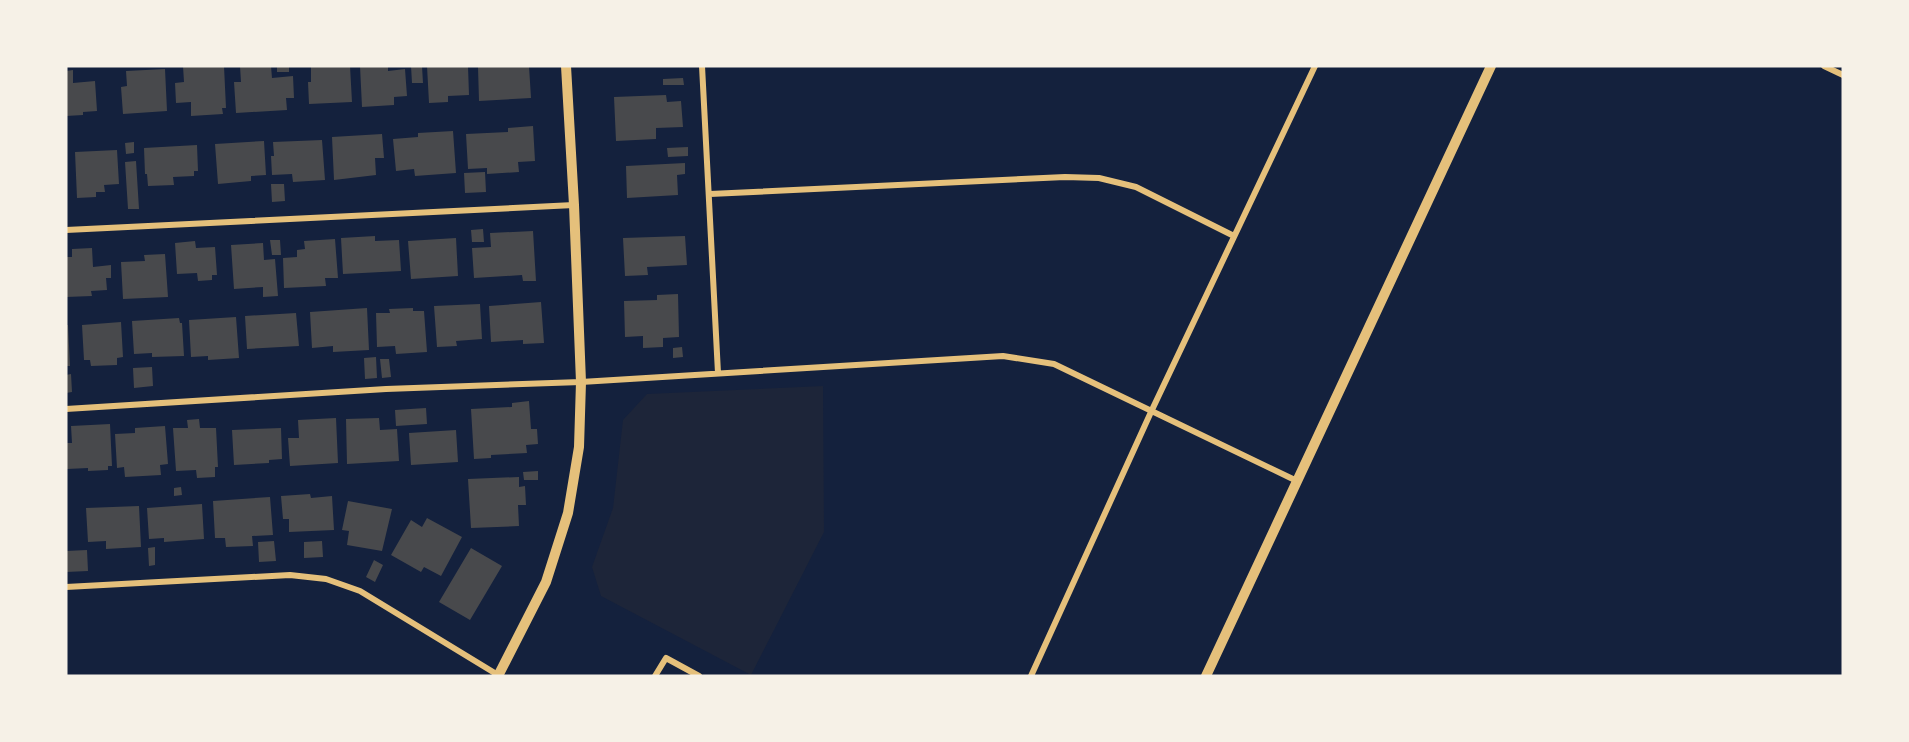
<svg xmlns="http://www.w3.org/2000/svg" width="1909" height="742" font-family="'PT Sans',sans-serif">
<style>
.green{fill:#1d2539}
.building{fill:#48494c}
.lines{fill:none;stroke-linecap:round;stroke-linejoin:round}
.minor{stroke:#e5c07b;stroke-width:6}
.tertiary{stroke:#e5c07b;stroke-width:10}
</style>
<rect width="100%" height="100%" fill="#14213d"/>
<!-- green -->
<path class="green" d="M 823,386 L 824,532 L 751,675 L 601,596 L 592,567 L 613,508 L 623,420 L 647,394 Z"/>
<!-- building -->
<path class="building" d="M 183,66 L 224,66 L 226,108 L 222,108 L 223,114 L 191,116 L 191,102 L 176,103 L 175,83 L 184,82 Z
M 240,66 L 271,66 L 272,78 L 293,76 L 294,98 L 286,98 L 287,110 L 236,113 L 234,82 L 241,82 Z
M 277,66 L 289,66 L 289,72 L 277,72 Z
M 311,66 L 350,66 L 352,102 L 309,104 L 308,82 L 311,82 Z
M 360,66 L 388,66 L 388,71 L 405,69 L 407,96 L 394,97 L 394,105 L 362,107 Z
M 411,66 L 422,66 L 423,83 L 412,83 Z
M 427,66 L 468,66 L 469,95 L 448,96 L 448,102 L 429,103 Z
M 491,66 L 529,66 L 531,98 L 479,101 L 478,67 Z
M 165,69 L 167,111 L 123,114 L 121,87 L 127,86 L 126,71 Z
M 73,70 L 73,83 L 95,81 L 97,111 L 83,112 L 83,115 L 66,116 L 66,71 Z
M 683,78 L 684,85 L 663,85 L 663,79 Z
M 666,95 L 667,102 L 681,101 L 683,127 L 656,128 L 656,139 L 616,141 L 614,97 Z
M 533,126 L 535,161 L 518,162 L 519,172 L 487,174 L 487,168 L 468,169 L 466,134 L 508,132 L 508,128 Z
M 453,131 L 456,173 L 415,176 L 414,169 L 396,171 L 393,139 L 418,137 L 418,133 Z
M 382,134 L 384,158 L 375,158 L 376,175 L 334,180 L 332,137 Z
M 322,140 L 325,180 L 293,182 L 292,174 L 272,175 L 271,156 L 274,156 L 273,142 Z
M 264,141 L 266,175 L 251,176 L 251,181 L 218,184 L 215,144 Z
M 134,142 L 134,153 L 126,154 L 125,143 Z
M 197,145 L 198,171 L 194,171 L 194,176 L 173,177 L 174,185 L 148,186 L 147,174 L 145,174 L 144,148 Z
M 688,147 L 688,156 L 668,157 L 667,148 Z
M 117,150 L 119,184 L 104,185 L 105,192 L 96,192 L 96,197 L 77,198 L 75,152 Z
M 136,161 L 139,209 L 128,209 L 125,162 Z
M 685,163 L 685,174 L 677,175 L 678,195 L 627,198 L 626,166 Z
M 485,172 L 486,192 L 465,193 L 464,173 Z
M 271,184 L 284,184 L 285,201 L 272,202 Z
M 483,229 L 484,242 L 472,242 L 471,230 Z
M 533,231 L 536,281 L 523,281 L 522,275 L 474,278 L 472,248 L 491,247 L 490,233 Z
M 375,236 L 375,241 L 399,240 L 401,271 L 343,274 L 341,238 Z
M 685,236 L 687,265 L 647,267 L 648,275 L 625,276 L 623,238 Z
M 456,238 L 458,276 L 411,279 L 408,241 Z
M 335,239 L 338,278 L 325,278 L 326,286 L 284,288 L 283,258 L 297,257 L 297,250 L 305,249 L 304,241 Z
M 270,240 L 280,240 L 281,255 L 272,255 Z
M 195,241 L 196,248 L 215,247 L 217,275 L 212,275 L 212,280 L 198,281 L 197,273 L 177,274 L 175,243 Z
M 263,243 L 264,260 L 275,259 L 278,296 L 263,297 L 263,287 L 234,289 L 231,245 Z
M 92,248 L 93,267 L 111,265 L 111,278 L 106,278 L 107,290 L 91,291 L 92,296 L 66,297 L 66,257 L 72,257 L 72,249 Z
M 165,254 L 168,297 L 123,299 L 121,262 L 145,261 L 144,255 Z
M 678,294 L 679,337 L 663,338 L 663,347 L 643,348 L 643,336 L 625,337 L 624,301 L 657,300 L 657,295 Z
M 541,302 L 544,343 L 523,344 L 523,340 L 491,342 L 489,306 Z
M 480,304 L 482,339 L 456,341 L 457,346 L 437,347 L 434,306 Z
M 367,308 L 369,350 L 333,352 L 333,346 L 312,348 L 310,312 Z
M 413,308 L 413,311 L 424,311 L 427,352 L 396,354 L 395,346 L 377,347 L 376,313 L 390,313 L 389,309 Z
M 296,313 L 299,346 L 247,349 L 245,316 Z
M 236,317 L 239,358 L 208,360 L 208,356 L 191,357 L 189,320 Z
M 179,318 L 180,323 L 182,323 L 184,356 L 152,357 L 152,353 L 134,354 L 132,321 Z
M 121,322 L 123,357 L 117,358 L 117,365 L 91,366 L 90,360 L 84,360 L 82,325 Z
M 66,325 L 68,325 L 70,366 L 66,366 Z
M 682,347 L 683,357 L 673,358 L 673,348 Z
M 376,357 L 377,378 L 365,379 L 364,358 Z
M 380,359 L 389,359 L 391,377 L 382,378 Z
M 152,367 L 153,386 L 134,388 L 133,368 Z
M 71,374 L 72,392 L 66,393 L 66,375 Z
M 529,401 L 531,429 L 537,429 L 538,444 L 526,445 L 527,453 L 491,455 L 491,458 L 474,459 L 471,409 L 512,407 L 512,403 Z
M 426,408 L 427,424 L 396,426 L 395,410 Z
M 336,418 L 338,463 L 290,466 L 288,438 L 299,438 L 298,420 Z
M 379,418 L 380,430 L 397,429 L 399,461 L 347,464 L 346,419 Z
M 199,419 L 200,428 L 216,428 L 218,467 L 215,467 L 215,477 L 197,478 L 196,470 L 176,471 L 173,428 L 188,428 L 187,420 Z
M 110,424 L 112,466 L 108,466 L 108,470 L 88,471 L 88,468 L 67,469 L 66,443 L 72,443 L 71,426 Z
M 165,426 L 168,464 L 160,465 L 161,475 L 125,477 L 124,467 L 117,468 L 115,434 L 135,433 L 135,428 Z
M 281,428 L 282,459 L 269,460 L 269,463 L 234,465 L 232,430 Z
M 456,430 L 458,462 L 411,465 L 409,433 Z
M 538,471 L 538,480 L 524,480 L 523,472 Z
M 519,477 L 519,487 L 525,486 L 526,505 L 518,505 L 519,526 L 471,528 L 468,479 Z
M 181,487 L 182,495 L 174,496 L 174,488 Z
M 310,494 L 311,498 L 332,496 L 334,530 L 289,532 L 289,519 L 283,519 L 281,496 Z
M 270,497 L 273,535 L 252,536 L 253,546 L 226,547 L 225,538 L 215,538 L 213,501 Z
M 348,501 L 392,509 L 382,551 L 347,545 L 349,531 L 342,530 Z
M 202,504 L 204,539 L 164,542 L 164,538 L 149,539 L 147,508 Z
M 139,506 L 141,547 L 106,549 L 106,541 L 88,542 L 86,508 Z
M 427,518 L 462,537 L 441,576 L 424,567 L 421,572 L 391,555 L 411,520 L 422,527 Z
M 274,541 L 276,561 L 259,562 L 258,542 Z
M 322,541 L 323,557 L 304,558 L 304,542 Z
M 155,547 L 155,565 L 149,566 L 148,548 Z
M 471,548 L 502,566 L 470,620 L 439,602 Z
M 87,550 L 88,571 L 66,572 L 66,551 Z
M 374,560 L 383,565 L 375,582 L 366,577 Z"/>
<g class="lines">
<!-- minor -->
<path class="minor" d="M 702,66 L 718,373
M 1824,66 L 1843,75
M 710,194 L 1065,177 L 1099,178 L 1136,187 L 1234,236
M 66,230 L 574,205
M 66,409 L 386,389 L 581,382 L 1003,356 L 1054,364 L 1297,481
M 66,587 L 290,575 L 326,579 L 360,591 L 498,675
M 655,676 L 666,658 L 699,676
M 1031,676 L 1151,412 L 1315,66"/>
<!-- tertiary -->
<path class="tertiary" d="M 498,676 L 546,582 L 568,513 L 579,447 L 581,382 L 574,205 L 566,66
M 1206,676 L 1491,66"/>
</g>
<!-- border -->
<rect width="1909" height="742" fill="none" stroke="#f6f1e7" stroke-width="135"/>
</svg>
